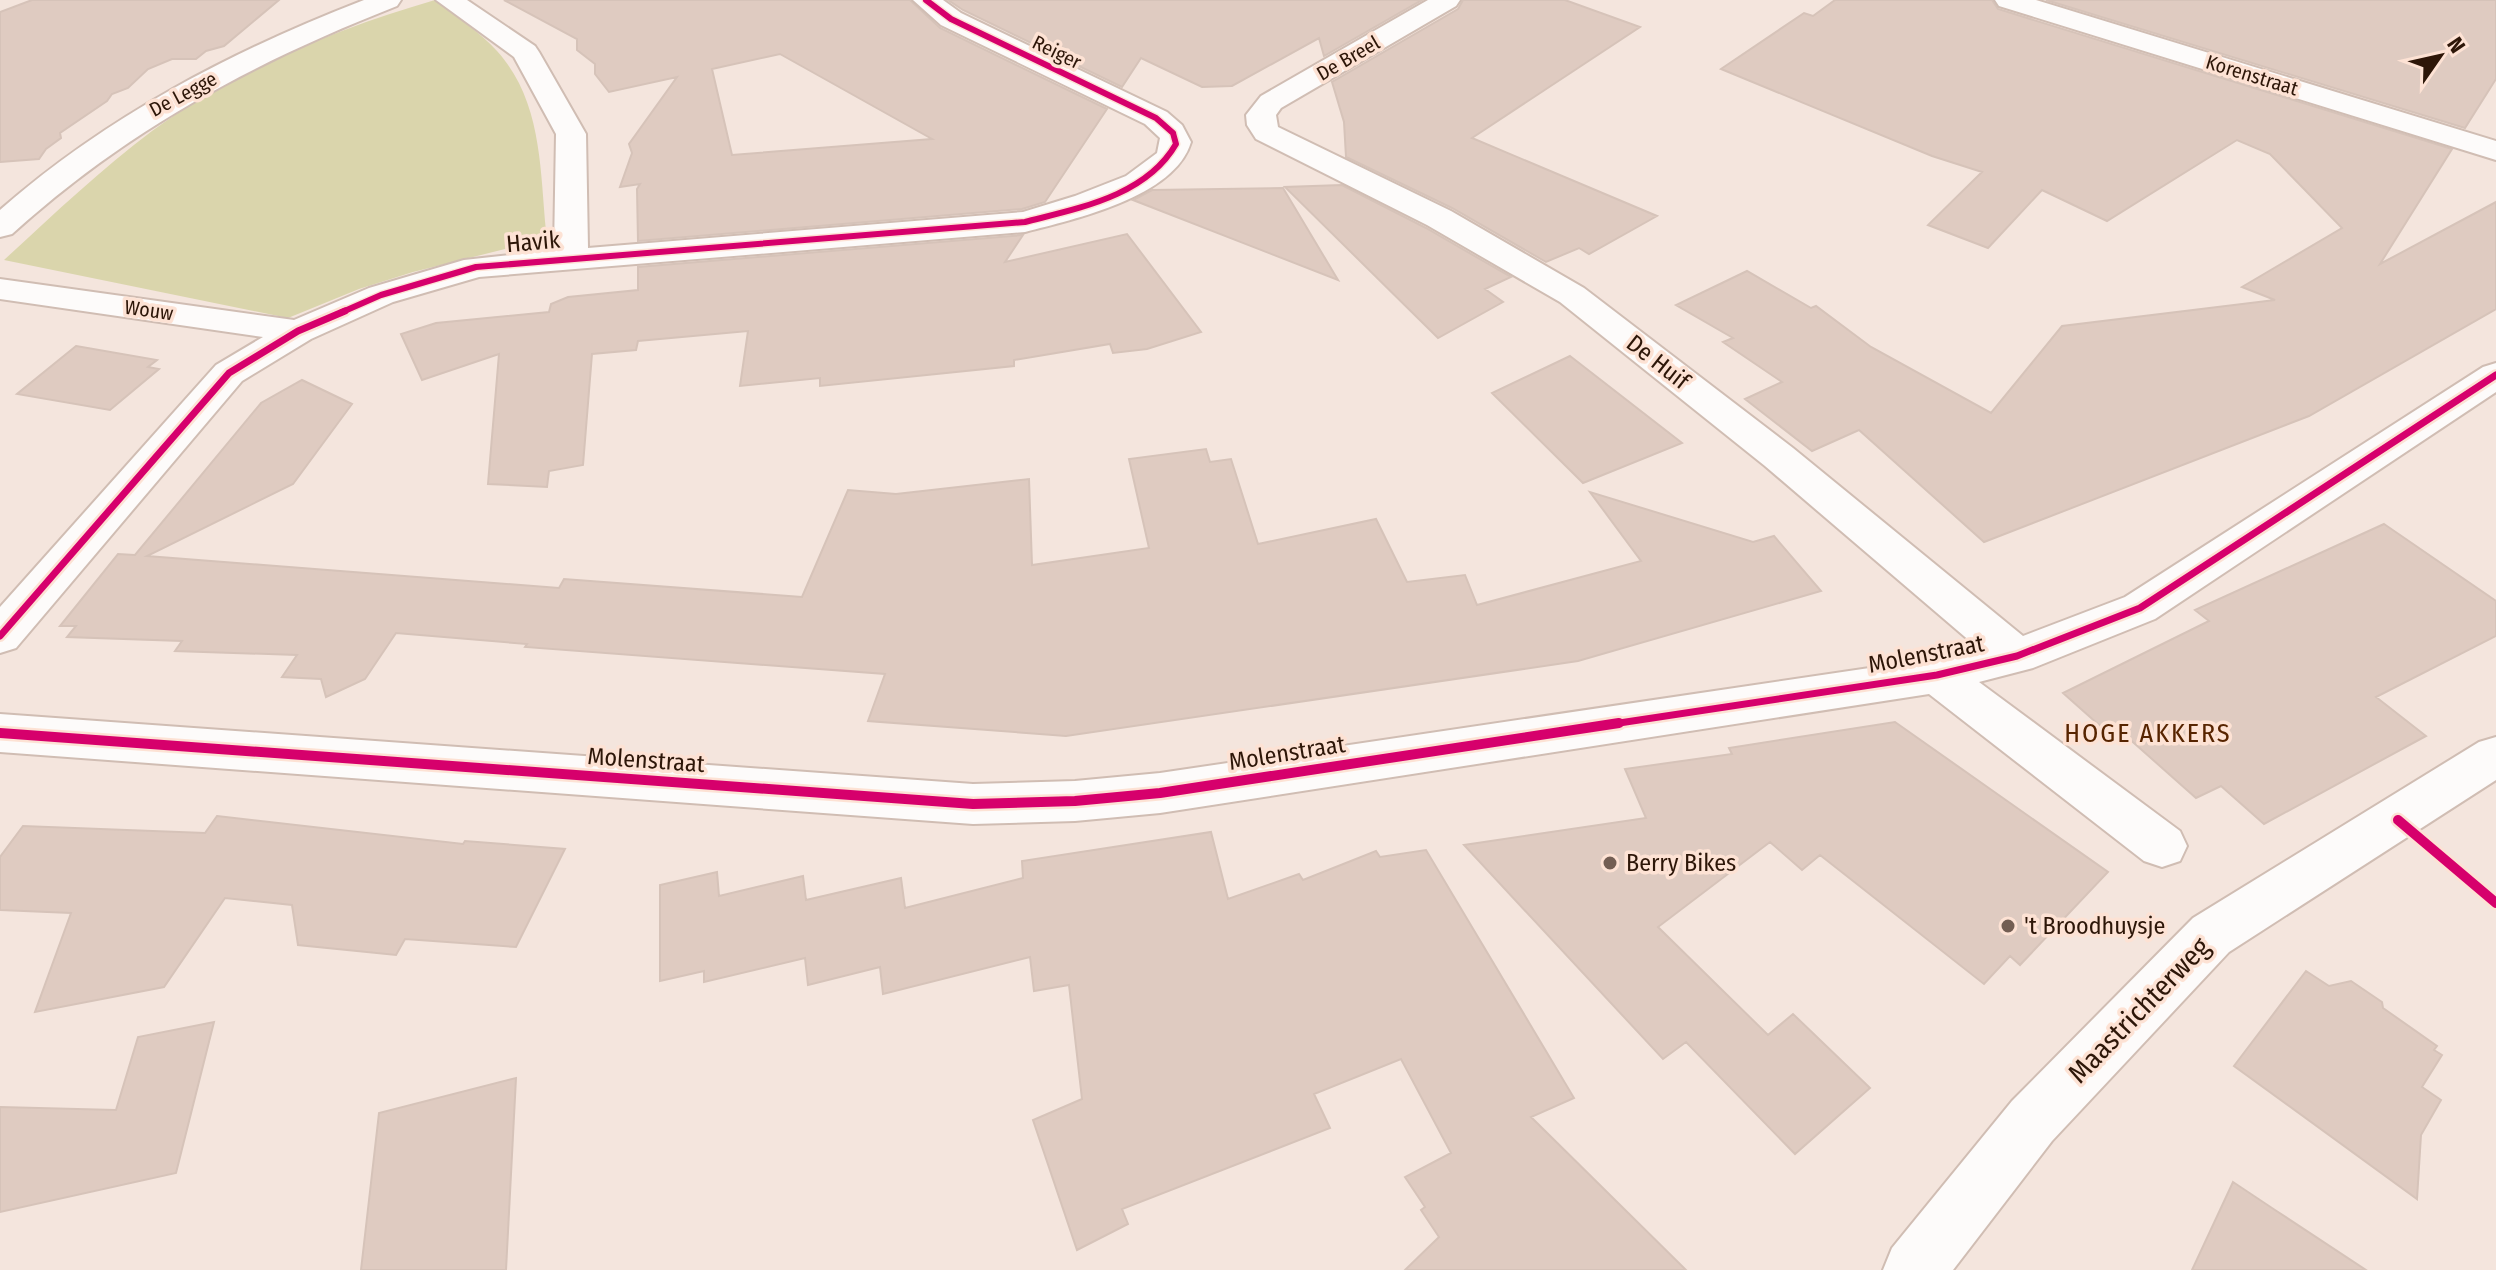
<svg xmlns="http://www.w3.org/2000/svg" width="2496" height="1270" font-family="'Fira Sans Condensed',sans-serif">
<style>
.green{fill:#dad5ac}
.building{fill:#dfcbc1;stroke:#d6c3b9;stroke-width:2;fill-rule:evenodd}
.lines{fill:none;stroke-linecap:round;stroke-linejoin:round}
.minor-casing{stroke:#d0bdb3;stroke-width:4}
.minor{fill:#fdfbfa;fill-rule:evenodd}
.cycleway-far2-casing{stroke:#fde2d4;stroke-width:9}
.cycleway-far1-casing{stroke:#fde2d4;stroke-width:12}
.cycleway-casing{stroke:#fde2d4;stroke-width:15}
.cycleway-far2{stroke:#d6006c;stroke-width:6}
.cycleway-far1{stroke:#d6006c;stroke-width:7}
.cycleway{stroke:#d6006c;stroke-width:10}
.poi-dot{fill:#735e53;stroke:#fde2d4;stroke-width:3}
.labels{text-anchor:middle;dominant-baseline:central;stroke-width:7;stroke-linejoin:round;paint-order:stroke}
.far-street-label{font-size:20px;fill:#2d1608;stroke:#fde2d4}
.street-label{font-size:24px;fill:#2d1608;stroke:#fde2d4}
.poi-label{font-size:24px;fill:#2d1608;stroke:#fde2d4;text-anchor:start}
.neighbourhood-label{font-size:26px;letter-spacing:2px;fill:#572400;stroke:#fde2d4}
.near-street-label{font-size:28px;fill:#2d1608;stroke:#fde2d4}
</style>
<rect width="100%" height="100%" fill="#f4e5dd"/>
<!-- green -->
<path class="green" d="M 435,0 C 455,16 480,32 497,51 C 542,101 540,168 546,231 L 537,241 L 413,272 L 359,289 L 288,318 L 4,260 C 52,216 100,170 152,131 C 236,69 336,29 435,0 Z"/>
<!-- building -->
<path class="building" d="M 32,0 L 279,0 L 224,46 L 206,51 L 196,59 L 172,59 L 148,69 L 128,88 L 112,94 L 107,101 L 60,133 L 61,138 L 46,149 L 39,159 L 0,162 L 0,12 Z
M 504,0 L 910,0 L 940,28 L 1107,109 L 1045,202 L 1022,209 L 638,241 L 637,189 L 640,184 L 620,187 L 632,153 L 629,144 L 677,77 L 609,92 L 595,74 L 595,64 L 577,50 L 577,39 ZM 780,54 L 932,139 L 732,155 L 712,69 Z
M 948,0 L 1422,0 L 1324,56 L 1319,38 L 1232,86 L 1202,87 L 1141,58 L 1122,87 L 963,10 Z
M 1463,0 L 1565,0 L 1640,27 L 1472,138 L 1657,216 L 1589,254 L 1579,248 L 1546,262 L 1452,208 L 1346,157 L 1344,122 L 1332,82 L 1458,9 Z
M 1835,0 L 1992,0 L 1998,9 L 2452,149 L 2380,264 L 2496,202 L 2496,309 L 2309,416 L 1984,542 L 1859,430 L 1812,451 L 1745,399 L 1782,382 L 1723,342 L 1733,338 L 1676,305 L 1747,271 L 1811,308 L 1816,306 L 1871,347 L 1991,413 L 2062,326 L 2275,300 L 2242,287 L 2342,228 L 2270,154 L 2237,140 L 2107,221 L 2042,190 L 1988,248 L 1928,225 L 1982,172 L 1932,156 L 1721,69 L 1804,13 L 1813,16 Z
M 2046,0 L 2496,0 L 2496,79 L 2465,128 Z
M 1342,185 L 1426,228 L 1511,277 L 1485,289 L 1503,302 L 1438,338 L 1285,187 Z
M 1283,188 L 1338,280 L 1133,200 L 1152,190 Z
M 1127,234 L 1201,332 L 1147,349 L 1113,353 L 1110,344 L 1014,360 L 1014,366 L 820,386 L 820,378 L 740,386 L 748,331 L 638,341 L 636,350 L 592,354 L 583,465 L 549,471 L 547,487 L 488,484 L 499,354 L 422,380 L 401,334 L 436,323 L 549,312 L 551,304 L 568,297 L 638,290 L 638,267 L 1023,235 L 1005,262 Z
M 76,346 L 157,360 L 148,367 L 159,369 L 110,410 L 17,394 Z
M 1570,356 L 1682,443 L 1583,483 L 1492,393 Z
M 302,380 L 352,404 L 293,484 L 147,556 L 559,588 L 564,579 L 802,597 L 848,490 L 896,494 L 1029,479 L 1032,565 L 1149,548 L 1129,459 L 1206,449 L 1210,462 L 1231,459 L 1258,544 L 1376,519 L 1407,582 L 1465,575 L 1477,605 L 1641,561 L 1590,492 L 1753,542 L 1774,536 L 1821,591 L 1578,661 L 1066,736 L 868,721 L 885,674 L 525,647 L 527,644 L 396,633 L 365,679 L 326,697 L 321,679 L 282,677 L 297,655 L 175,651 L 182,641 L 67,637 L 76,626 L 60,626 L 118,554 L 135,555 L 261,403 Z
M 2384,524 L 2496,601 L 2496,636 L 2376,697 L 2426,736 L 2264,824 L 2221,786 L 2196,798 L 2126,736 L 2117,741 L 2063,693 L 2209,621 L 2195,610 Z
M 1895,722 L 2108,872 L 2020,965 L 2010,956 L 1984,984 L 1820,855 L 1802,870 L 1770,842 L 1658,927 L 1768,1035 L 1793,1014 L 1870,1088 L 1795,1154 L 1686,1042 L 1663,1059 L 1464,845 L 1646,818 L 1625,769 L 1732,754 L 1729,748 Z
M 217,816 L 463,844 L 465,841 L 565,849 L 516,947 L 405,939 L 396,955 L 298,945 L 292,905 L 225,898 L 164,987 L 35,1012 L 71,913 L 0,910 L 0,857 L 23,826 L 205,833 Z
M 1211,832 L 1228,899 L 1299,874 L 1303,880 L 1376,851 L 1380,857 L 1426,850 L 1574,1098 L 1531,1117 L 1686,1270 L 1405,1270 L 1439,1237 L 1421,1210 L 1425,1207 L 1405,1177 L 1451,1153 L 1401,1059 L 1314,1094 L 1330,1128 L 1122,1209 L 1128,1224 L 1077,1250 L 1033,1120 L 1082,1099 L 1069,985 L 1034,991 L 1030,957 L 883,994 L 880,967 L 808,985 L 805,958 L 704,982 L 704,971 L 660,981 L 660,885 L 717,872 L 719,896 L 803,876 L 806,900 L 901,878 L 905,908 L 1023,878 L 1022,861 Z
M 2306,971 L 2329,986 L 2351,981 L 2382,1002 L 2383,1008 L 2437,1046 L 2434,1050 L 2442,1055 L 2422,1087 L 2441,1100 L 2421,1135 L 2417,1199 L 2234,1066 Z
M 214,1022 L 176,1173 L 0,1212 L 0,1107 L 116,1110 L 138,1037 Z
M 516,1078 L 506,1270 L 361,1270 L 379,1113 Z
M 2233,1182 L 2275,1210 L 2366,1270 L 2192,1270 Z"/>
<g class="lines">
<!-- minor casing -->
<g class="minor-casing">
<path id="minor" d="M 364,0 L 401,0 L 397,6 C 252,63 128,129 12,234 L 0,237 L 0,210 C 107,116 232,51 364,0 Z
M 436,0 L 467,0 L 535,46 L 539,52 L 586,134 L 588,248 L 1023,212 L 1075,196 L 1126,176 L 1157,153 L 1160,138 L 1145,124 L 941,25 L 913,0 L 943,0 L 961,13 L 1167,112 L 1182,125 L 1191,142 C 1175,197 1075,219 1025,232 L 479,277 L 393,302 L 311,339 L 242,381 L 16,648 L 0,653 L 0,607 L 216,365 L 263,337 L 0,299 L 0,279 L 294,320 L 369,288 L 464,260 L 554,250 L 556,134 L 514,57 Z
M 1428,0 L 1460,0 L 1456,6 L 1281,108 L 1276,115 L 1278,127 L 1451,211 L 1584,288 L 1793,448 L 2023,636 L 2125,597 L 2483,367 L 2496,363 L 2496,392 L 2155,619 L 2033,668 L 1979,682 L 2180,831 L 2187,846 L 2180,861 L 2162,867 L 2144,861 L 1929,694 L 1160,813 L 1075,821 L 973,824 L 0,752 L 0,714 L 973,784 L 1075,781 L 1160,773 L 1937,658 L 1978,648 L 1765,466 L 1560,302 L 1427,225 L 1256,139 L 1247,125 L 1246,115 L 1261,96 Z
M 1995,0 L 2036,0 L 2496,141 L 2496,160 L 1999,6 Z
M 2496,737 L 2496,780 L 2229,952 L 2052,1141 L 1953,1270 L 1883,1270 L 1892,1248 L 2012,1101 L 2193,918 L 2479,742 Z"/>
</g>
<!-- minor -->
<use href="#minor" class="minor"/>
<!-- cycleway-far2 casing -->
<g class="cycleway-far2-casing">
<path id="cycleway-far2" d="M 926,0 L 951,19 L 1156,118 L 1173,133
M 340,313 L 381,295 L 476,267 L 1025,222 C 1079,208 1146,196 1176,144 L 1173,133"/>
</g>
<!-- cycleway-far1 casing -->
<g class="cycleway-far1-casing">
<path id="cycleway-far1" d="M 0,636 L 229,373 L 298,331 L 345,311
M 1606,725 L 1937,675 L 2017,656 L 2140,608 L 2496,375"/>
</g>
<!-- cycleway casing -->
<g class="cycleway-casing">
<path id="cycleway" d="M 0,733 L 973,804 L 1075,801 L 1160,793 L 1619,723
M 2398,820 L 2496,903"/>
</g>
<!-- cycleway-far2 -->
<use href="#cycleway-far2" class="cycleway-far2"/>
<!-- cycleway-far1 -->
<use href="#cycleway-far1" class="cycleway-far1"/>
<!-- cycleway -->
<use href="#cycleway" class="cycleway"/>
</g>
<!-- markers -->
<g class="poi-dot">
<circle cx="1610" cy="863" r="8"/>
<circle cx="2008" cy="926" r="8"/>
</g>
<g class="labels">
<!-- far-street labels -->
<g class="far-street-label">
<text transform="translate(1057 52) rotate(26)">Reiger</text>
<text transform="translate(1348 58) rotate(-30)">De Breel</text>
<text transform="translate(2252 75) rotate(17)">Korenstraat</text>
<text transform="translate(183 94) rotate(-28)">De Legge</text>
<text transform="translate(149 310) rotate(8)">Wouw</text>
</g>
<!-- street labels -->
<g class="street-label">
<text transform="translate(533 242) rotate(-5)">Havik</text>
<text transform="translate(1658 362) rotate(38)">De Huif</text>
<text transform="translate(1926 654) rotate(-11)">Molenstraat</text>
<text transform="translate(1287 753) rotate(-9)">Molenstraat</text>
<text transform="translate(646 760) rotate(4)">Molenstraat</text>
</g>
<!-- poi labels -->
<g class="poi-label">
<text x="1626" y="863">Berry Bikes</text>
<text x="2024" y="926">'t Broodhuysje</text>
</g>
<!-- neighbourhood labels -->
<g class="neighbourhood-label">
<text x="2148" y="733">HOGE AKKERS</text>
</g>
<!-- near-street labels -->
<g class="near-street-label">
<text transform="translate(2139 1010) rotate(-46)">Maastrichterweg</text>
</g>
</g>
<!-- north arrow -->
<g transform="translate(2440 56) rotate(56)" stroke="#fde2d4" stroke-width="6" paint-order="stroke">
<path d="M0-6L14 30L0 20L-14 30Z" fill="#2d1608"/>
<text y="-12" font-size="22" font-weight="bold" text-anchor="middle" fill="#2d1608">N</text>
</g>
</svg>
